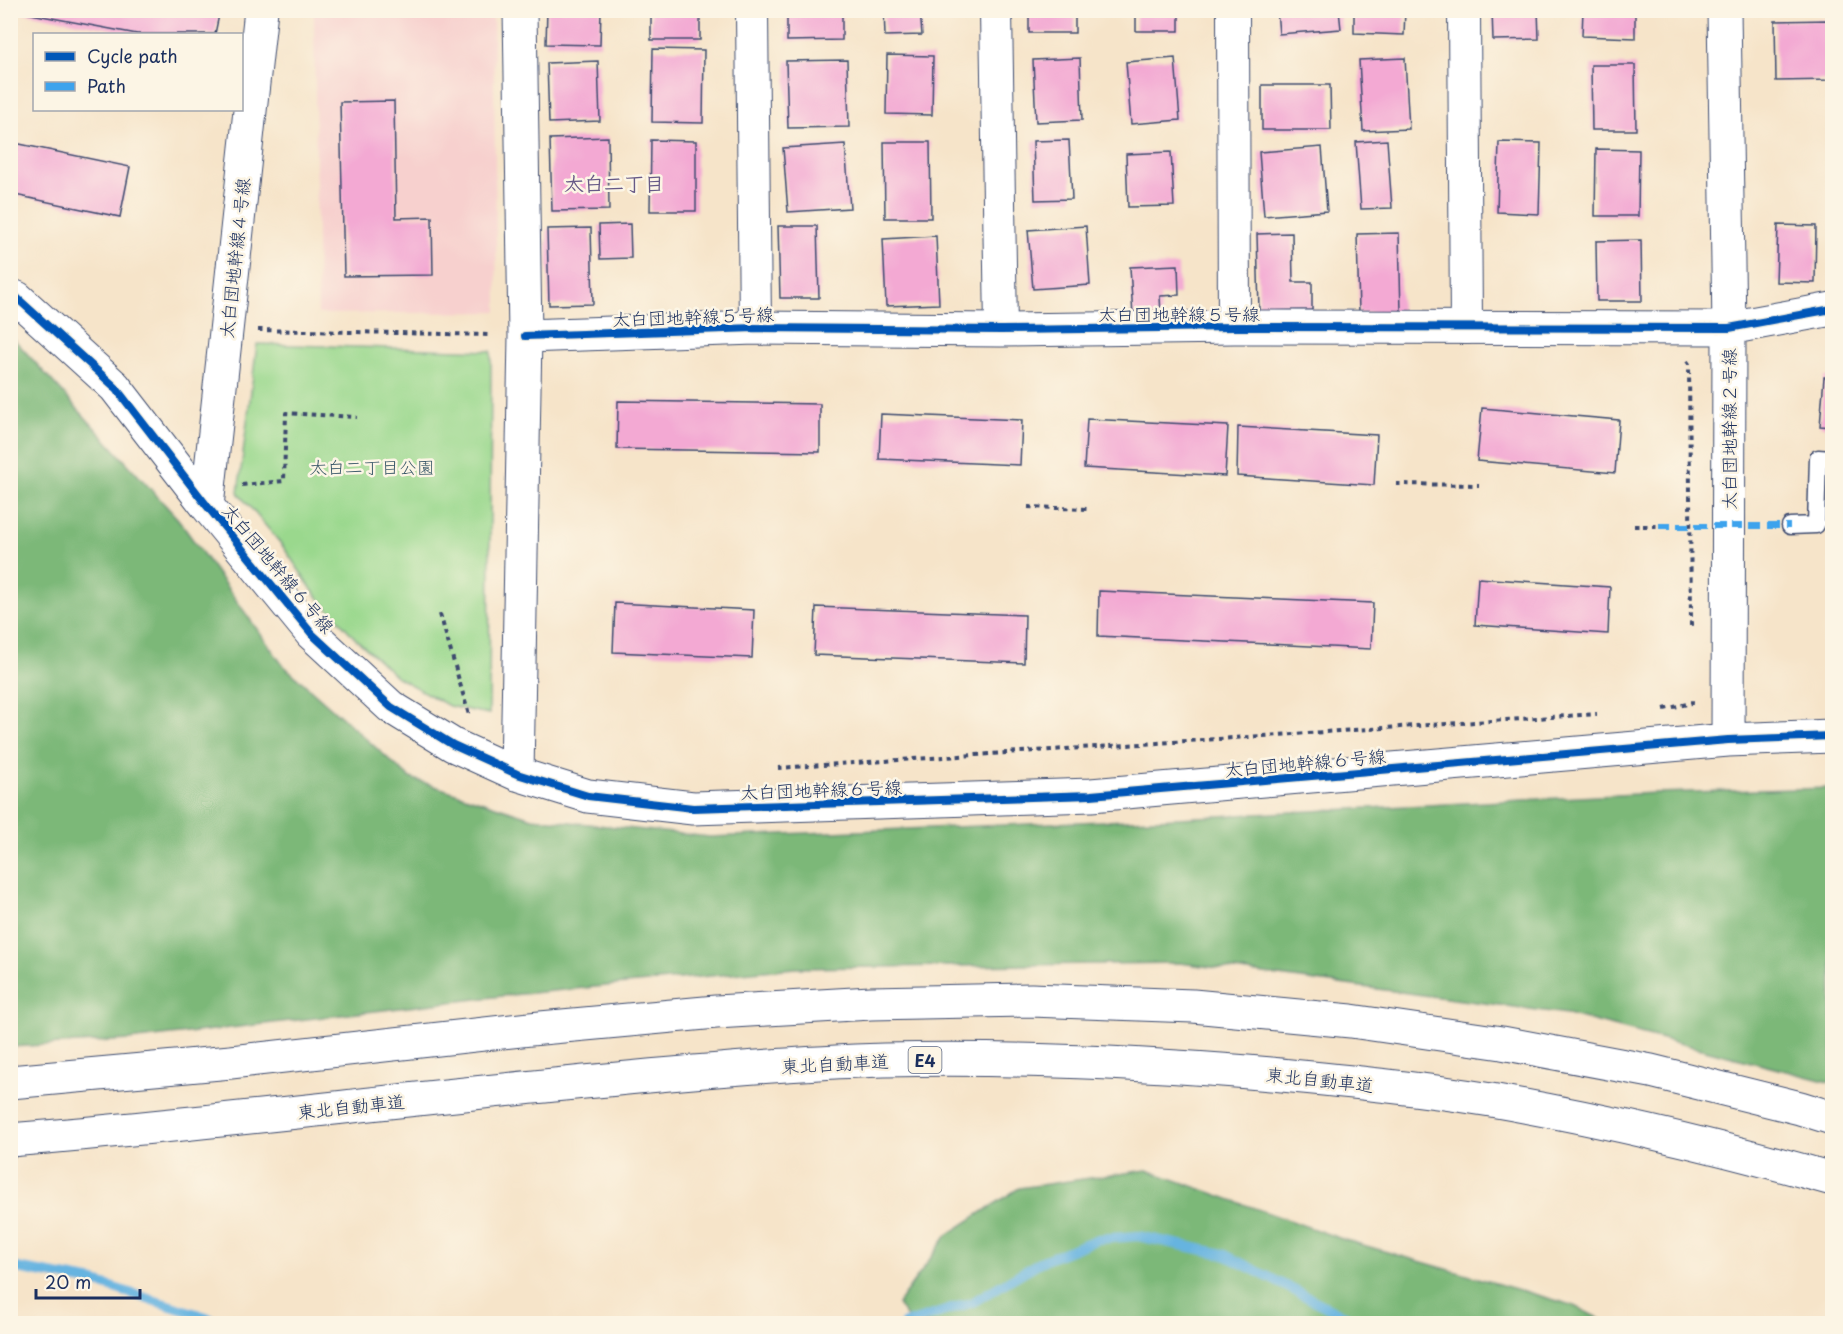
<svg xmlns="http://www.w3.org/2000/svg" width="1843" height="1334" font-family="'Playpen Sans','Klee One',sans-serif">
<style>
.built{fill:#f7d0ce}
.green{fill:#9ad88d;stroke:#5a8476;stroke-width:1.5}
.forest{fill:#7bb878;stroke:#4b746b;stroke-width:1.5}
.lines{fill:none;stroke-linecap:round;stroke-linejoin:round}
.stream{stroke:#66b4e0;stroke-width:10}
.building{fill:#f3a9d3}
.lane-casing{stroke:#3c4a6e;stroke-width:19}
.street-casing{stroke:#3c4a6e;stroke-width:34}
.secondary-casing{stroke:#3c4a6e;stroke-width:35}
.highway-casing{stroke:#3c4a6e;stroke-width:35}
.path{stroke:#3c4a6e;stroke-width:4;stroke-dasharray:4.5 4.5;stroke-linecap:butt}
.lane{stroke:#fff;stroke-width:16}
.street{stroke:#fff;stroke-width:32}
.secondary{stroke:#fff;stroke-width:33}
.highway{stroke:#fff;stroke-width:33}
.quiet{stroke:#3da3ed;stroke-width:6;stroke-dasharray:12 6;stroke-linecap:butt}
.cycleway-casing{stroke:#fcf5e5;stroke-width:11}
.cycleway{stroke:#0057b8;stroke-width:8}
.labels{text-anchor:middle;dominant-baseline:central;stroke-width:5;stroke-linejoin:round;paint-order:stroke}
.shield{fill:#fcf5e5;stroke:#5e6a86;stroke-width:1.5}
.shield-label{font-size:16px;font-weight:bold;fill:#1b2f5e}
.street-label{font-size:18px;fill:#1b2f5e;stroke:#fcf5e5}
.park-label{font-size:18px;fill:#3b596a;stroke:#fcf5e5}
.neighbourhood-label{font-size:20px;font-weight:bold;fill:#675a87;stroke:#fcf5e5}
</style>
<rect width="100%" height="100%" fill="#fcf5e5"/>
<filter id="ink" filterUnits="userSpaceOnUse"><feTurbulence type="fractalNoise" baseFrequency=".0167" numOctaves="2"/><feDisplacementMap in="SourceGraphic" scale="12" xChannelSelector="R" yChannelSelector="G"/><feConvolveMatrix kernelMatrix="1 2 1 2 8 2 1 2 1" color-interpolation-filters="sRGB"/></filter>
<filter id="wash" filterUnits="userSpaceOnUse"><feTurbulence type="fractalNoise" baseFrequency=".008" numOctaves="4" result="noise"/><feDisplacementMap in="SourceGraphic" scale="24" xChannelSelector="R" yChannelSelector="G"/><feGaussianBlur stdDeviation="1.35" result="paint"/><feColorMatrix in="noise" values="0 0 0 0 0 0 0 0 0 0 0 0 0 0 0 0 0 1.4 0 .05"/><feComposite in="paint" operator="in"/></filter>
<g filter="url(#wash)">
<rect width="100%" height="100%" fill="#f6e4c9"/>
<!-- built -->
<path class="built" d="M 314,11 L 493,11 L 497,312 L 318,314 Z"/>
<!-- green -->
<path class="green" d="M 257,344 L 491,351 L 489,714 L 449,706 L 397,677 L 356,639 L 315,594 L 282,545 L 238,493 Z"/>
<!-- forest -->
<path class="forest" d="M 11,336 L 178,519 L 282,664 L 410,778 L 532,818 L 710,837 L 1179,818 L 1656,793 L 1832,788 L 1832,1083 L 1567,1014 L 1180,963 L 795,968 L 511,995 L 129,1040 L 11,1047 Z
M 1147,1170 L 1342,1239 L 1572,1305 L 1608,1323 L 911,1324 L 898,1304 L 947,1235 L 1019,1188 Z"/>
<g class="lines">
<!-- stream -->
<path class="stream" d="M 10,1268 L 17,1268 L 95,1282 L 206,1317 L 219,1324
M 905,1324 L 973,1302 L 1040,1262 L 1098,1239 L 1138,1236 L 1223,1254 L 1360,1324"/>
</g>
<g id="blocks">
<!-- building -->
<path class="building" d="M 10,10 L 220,10 L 215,34 L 137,34 Z
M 547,10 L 601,10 L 600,45 L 546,44 Z
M 651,10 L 700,10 L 700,40 L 651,40 Z
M 787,10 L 842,10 L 842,40 L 787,41 Z
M 884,10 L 920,10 L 922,35 L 885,36 Z
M 1029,10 L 1075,10 L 1075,33 L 1029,33 Z
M 1136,10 L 1179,10 L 1179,31 L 1136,31 Z
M 1277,10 L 1339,10 L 1341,29 L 1279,34 Z
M 1354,10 L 1405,10 L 1404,35 L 1354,33 Z
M 1492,10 L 1538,10 L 1539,39 L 1493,40 Z
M 1583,10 L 1635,10 L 1635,38 L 1582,36 Z
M 1829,20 L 1832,80 L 1776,81 L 1775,21 Z
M 653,49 L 704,50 L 703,123 L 652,122 Z
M 887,55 L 933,56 L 932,115 L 886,114 Z
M 1080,58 L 1082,120 L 1036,122 L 1033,60 Z
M 1175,58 L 1180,120 L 1131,124 L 1126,62 Z
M 1405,58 L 1409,129 L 1363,131 L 1359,60 Z
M 847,60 L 849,127 L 788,128 L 786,61 Z
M 598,61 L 600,121 L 549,123 L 547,63 Z
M 1591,65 L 1635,65 L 1636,130 L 1592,130 Z
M 1262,85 L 1330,85 L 1331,130 L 1262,130 Z
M 394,101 L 396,218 L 432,217 L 433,275 L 344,276 L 340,102 Z
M 608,137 L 609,210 L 552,211 L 550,139 Z
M 651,140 L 696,141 L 696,211 L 650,211 Z
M 1069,140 L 1072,199 L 1035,200 L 1033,141 Z
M 1387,140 L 1392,208 L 1361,209 L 1356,142 Z
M 10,142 L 130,167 L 120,217 L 10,194 Z
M 884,142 L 930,142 L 931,218 L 885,218 Z
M 1499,142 L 1541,143 L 1539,214 L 1497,212 Z
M 845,144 L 850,208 L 788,212 L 783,148 Z
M 1322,147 L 1327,211 L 1264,216 L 1259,152 Z
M 1596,149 L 1639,150 L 1638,216 L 1595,216 Z
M 1171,152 L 1174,206 L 1128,207 L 1126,154 Z
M 630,224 L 631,258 L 600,259 L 599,225 Z
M 1778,225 L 1816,226 L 1815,283 L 1776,282 Z
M 778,226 L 817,226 L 819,298 L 780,298 Z
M 1086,226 L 1090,285 L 1033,289 L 1028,230 Z
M 591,228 L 593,304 L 549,305 L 547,229 Z
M 1292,233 L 1293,282 L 1312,282 L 1312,310 L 1259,311 L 1257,234 Z
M 1399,233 L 1401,312 L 1359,313 L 1357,234 Z
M 936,236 L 939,304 L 886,306 L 883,239 Z
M 1641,240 L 1642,301 L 1597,301 L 1596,241 Z
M 1178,265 L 1179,295 L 1160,296 L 1161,315 L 1133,316 L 1130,267 Z
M 1824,377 L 1832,377 L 1832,427 L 1820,426 Z
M 618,401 L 820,404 L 820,452 L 617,449 Z
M 1482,408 L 1619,420 L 1615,473 L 1477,461 Z
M 881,414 L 1022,420 L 1020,465 L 879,459 Z
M 1087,419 L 1228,426 L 1225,476 L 1084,468 Z
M 1238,427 L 1377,435 L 1374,485 L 1237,476 Z
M 1478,578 L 1610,587 L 1608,634 L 1475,625 Z
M 1099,591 L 1373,603 L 1371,649 L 1098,636 Z
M 615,603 L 754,610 L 752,658 L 613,652 Z
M 816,607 L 1025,615 L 1024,663 L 814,655 Z"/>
</g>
</g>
<g filter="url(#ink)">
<use href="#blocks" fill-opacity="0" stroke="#3c4a6e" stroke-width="1.5"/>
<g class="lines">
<!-- lane casing -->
<g class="lane-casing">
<path id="lane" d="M 1790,526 L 1816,525 L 1818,458 L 1832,459"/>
</g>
<!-- street casing -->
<g class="street-casing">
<path id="street" d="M 752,10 L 755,328
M 996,10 L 1001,330
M 1233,10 L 1234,327
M 1464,10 L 1466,328"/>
</g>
<!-- secondary casing -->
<g class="secondary-casing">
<path id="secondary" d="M 1724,10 L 1729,328 L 1728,740
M 10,295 L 17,298 L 115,387 L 207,506 L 312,634 L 391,707 L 453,745 L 517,774 L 588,796 L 693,808 L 1091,795 L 1728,740 L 1832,736
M 525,336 L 755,328 L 1001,330 L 1234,327 L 1729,328 L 1832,309
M 207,506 L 261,10
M 517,774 L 525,336 L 520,10"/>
</g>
<!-- highway casing -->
<g class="highway-casing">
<path id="highway" d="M 10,1082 L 231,1062 L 530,1029 L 716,1012 L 871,1003 L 1031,1000 L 1193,1006 L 1351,1021 L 1502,1043 L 1651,1071 L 1800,1108 L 1832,1118
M 10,1140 C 210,1124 408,1098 607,1080 C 699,1071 791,1063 884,1060 C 1013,1057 1142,1063 1271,1074 C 1344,1081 1418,1088 1491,1100 C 1606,1120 1720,1147 1832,1179"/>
</g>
<!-- path -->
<path class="path" d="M 258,330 L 491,335
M 1687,361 L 1689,364 L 1691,626
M 1396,484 L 1479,485
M 242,485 L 284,481 L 286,413 L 357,417
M 1028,507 L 1088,509
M 1634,526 L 1659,526
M 440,614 L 469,715
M 1664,709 L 1692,703 L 1692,700
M 778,768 L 1597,714"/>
<!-- lane -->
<use href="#lane" class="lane"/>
<!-- street -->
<use href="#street" class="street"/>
<!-- secondary -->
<use href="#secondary" class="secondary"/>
<!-- highway -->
<use href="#highway" class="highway"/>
<!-- quiet -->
<path class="quiet" d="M 1659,526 L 1790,526"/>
<!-- cycleway casing -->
<g class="cycleway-casing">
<path id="cycleway" d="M 10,295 L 17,298 L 115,387 L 207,506 L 312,634 L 391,707 L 453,745 L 517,774 L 588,796 L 693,808 L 1091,795 L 1728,740 L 1832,736
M 525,336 L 755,328 L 1001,330 L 1234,327 L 1729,328 L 1832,309"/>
</g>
<!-- cycleway -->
<use href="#cycleway" class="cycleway"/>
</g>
</g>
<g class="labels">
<!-- shield labels -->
<rect class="shield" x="908.5" y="1047" width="33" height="26" rx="4.5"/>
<g class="shield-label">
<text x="925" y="1060">E4</text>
</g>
<!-- street labels -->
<g class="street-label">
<text transform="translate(234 258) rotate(-84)">太白団地幹線４号線</text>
<text x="1179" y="313">太白団地幹線５号線</text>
<text transform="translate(693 316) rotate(-2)">太白団地幹線５号線</text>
<text transform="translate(1728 429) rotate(-90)">太白団地幹線２号線</text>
<text transform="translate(279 568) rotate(50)">太白団地幹線６号線</text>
<text transform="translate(1305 762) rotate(-5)">太白団地幹線６号線</text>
<text transform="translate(821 789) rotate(-2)">太白団地幹線６号線</text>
<text transform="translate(835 1063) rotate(-3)">東北自動車道</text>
<text transform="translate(1320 1079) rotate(6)">東北自動車道</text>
<text transform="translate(351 1106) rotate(-6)">東北自動車道</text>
</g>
<!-- park labels -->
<g class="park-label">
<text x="372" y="466">太白二丁目公園</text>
</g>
<!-- neighbourhood labels -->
<g class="neighbourhood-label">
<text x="614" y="183">太白二丁目</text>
</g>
</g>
<!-- margin -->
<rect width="1843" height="1334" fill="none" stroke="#fcf5e5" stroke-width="36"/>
<!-- legend -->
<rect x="33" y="33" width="210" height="78" fill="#fcf5e5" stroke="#a2a6af" stroke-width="1.5"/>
<rect x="45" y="52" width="30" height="9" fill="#0057b8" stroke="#a2a6af" stroke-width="1.5"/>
<text x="87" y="63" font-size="18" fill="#1b2f5e">Cycle path</text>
<rect x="45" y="82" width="30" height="9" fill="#3da3ed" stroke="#a2a6af" stroke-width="1.5"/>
<text x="87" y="93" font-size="18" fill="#1b2f5e">Path</text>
<!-- scale -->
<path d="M36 1289v9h104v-9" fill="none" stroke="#1b2f5e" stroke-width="3"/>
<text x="45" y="1289" font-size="18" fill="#1b2f5e" stroke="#fcf5e5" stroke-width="4.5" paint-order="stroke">20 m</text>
</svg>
